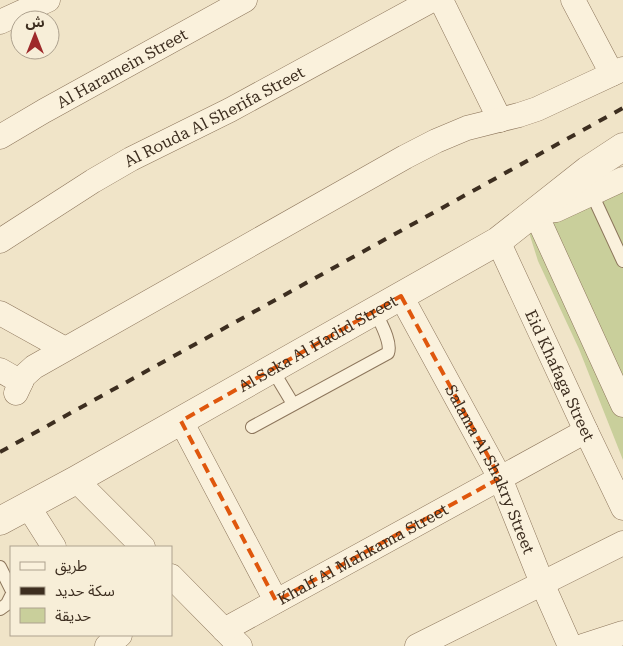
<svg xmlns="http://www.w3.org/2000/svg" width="623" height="646" font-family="'Roboto Serif','Noto Sans Arabic',serif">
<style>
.green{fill:#c9cf9b}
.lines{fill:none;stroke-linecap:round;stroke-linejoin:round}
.service-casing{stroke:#8d765c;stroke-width:14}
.minor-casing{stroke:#8d765c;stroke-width:25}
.tertiary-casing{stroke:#8d765c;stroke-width:29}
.service{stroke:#faf1dc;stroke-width:12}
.minor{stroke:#faf1dc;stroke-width:24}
.tertiary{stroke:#faf1dc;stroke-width:28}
.rail{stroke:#3d2e20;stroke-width:4;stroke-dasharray:9 9;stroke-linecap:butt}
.marked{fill:none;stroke:#df570d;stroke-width:4;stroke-dasharray:10 6;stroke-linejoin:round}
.labels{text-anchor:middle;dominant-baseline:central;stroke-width:4;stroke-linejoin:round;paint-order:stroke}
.street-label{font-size:16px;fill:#3d2e20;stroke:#f7eed8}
</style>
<rect width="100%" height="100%" fill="#f0e4c8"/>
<!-- green -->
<path class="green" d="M 623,172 L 623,460 L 579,349 L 538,261 L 525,220 Z"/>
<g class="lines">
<!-- service casing -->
<g class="service-casing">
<path id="service" d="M 592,194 L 623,261
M 272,369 L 293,404
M 252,427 L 388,353 C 392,342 380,322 375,311
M 0,567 L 11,589
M 0,609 L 7,604 L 11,596"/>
</g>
<!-- minor casing -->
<g class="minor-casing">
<g id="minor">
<path d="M 441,0 L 500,120"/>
<path d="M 573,0 L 612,74"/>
<path d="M 0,22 L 48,0"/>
<path id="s1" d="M 0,137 L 44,111 L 245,0"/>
<path d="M 623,179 L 556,210 L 535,212 L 623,405"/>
<path id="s2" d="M 0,241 L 93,181 L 131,159 L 230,110 L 432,0"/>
<path id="s3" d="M 498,241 L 586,431 L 623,508"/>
<path id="s4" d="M 401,296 L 500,478 L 542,583 L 570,646"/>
<path d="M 0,313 L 65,349"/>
<path d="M 0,370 L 21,382"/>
<path d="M 16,393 L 24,376 L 34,367 L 405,157 L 436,141 L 467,128 L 519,115 L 537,109 L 623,69"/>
<path d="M 181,421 L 276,601"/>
<path d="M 76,480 L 143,547"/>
<path d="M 28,506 L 54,547"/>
<path d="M 171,576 L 240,646"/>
<path id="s5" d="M 224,630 L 586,431"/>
<path d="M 107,646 L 120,635"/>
<path d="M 417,646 L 623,543"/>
<path d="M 583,646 L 623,633"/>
</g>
</g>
<!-- tertiary casing -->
<g class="tertiary-casing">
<g id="tertiary">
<path id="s6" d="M 0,521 L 76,480 L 498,241 L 588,170 L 623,147"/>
</g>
</g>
<!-- service -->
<use href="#service" class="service"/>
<!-- minor -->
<use href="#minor" class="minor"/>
<!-- tertiary -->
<use href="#tertiary" class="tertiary"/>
<!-- rail -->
<path class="rail" d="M 0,452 L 623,108"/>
</g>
<!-- marked area -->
<path class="marked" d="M 401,296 L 500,478 L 276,601 L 181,421 Z"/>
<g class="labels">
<!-- street labels -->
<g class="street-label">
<text stroke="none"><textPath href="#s1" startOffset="140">Al Haramein Street</textPath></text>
<text stroke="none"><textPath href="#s2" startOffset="248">Al Rouda Al Sherifa Street</textPath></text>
<text stroke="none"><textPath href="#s6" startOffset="364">Al Seka Al Hadid Street</textPath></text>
<text stroke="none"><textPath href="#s3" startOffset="148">Eid Khafaga Street</textPath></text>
<text stroke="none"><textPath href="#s4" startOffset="195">Salama Al Shakry Street</textPath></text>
<text stroke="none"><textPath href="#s5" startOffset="158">Khalf Al Mahkama Street</textPath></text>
</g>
</g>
<!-- legend -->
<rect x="10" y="546" width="162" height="90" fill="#f7eed8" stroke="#ada18e"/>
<rect x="20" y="562" width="25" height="8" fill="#faf1dc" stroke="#ada18e"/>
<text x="55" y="571" font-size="15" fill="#3d2e20">طريق</text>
<rect x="20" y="587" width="25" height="8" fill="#3d2e20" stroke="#ada18e"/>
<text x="55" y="596" font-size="15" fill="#3d2e20">سكة حديد</text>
<rect x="20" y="608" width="25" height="15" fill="#c9cf9b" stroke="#ada18e"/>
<text x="55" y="621" font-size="15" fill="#3d2e20">حديقة</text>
<!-- north arrow -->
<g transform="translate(35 35)"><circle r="24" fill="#f7eed8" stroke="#ada18e"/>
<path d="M0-4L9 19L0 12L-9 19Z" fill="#9e2a2b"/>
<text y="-8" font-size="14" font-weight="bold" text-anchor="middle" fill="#3d2e20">ش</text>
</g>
</svg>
